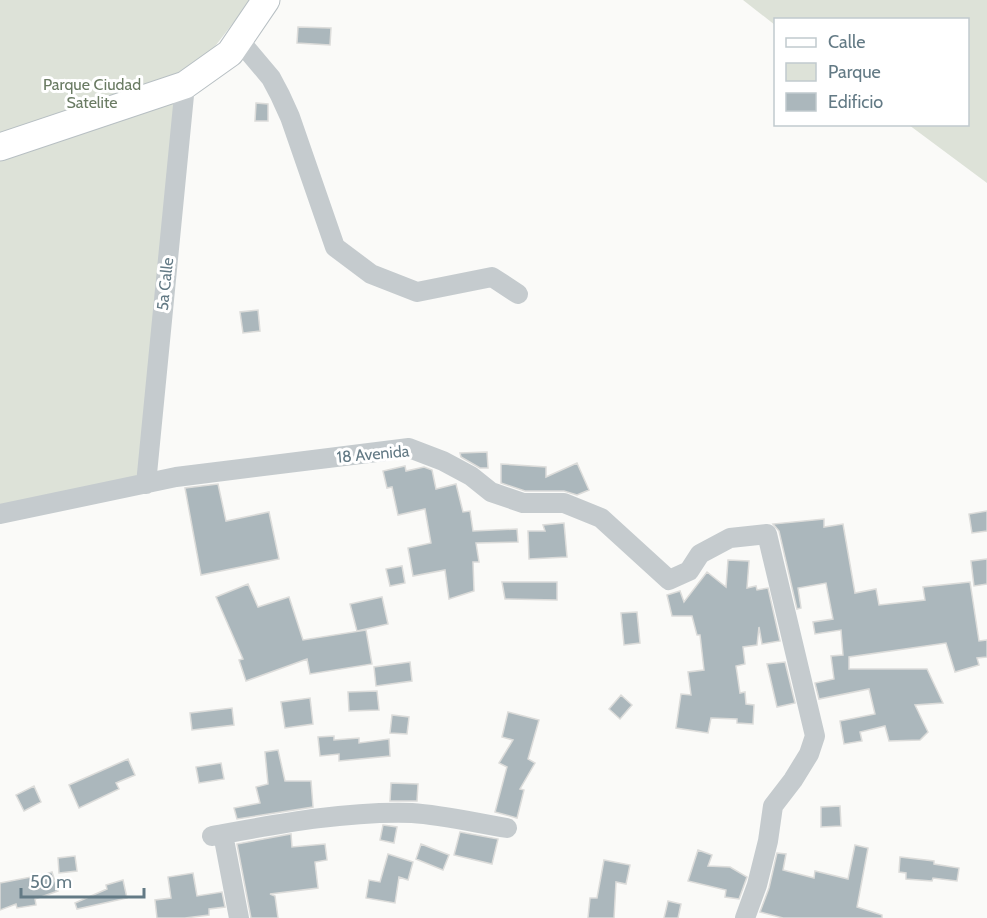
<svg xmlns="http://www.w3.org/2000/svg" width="987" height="918" font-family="Cabin,sans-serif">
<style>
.green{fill:#dde2d8}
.building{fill:#abb7bc;stroke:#dcdcda;stroke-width:1.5}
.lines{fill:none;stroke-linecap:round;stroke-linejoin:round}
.secondary-casing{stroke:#b7bfc3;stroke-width:29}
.street{stroke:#c5cbce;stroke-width:20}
.secondary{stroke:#fff;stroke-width:27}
.labels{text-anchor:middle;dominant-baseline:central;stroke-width:6;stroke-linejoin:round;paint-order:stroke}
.park-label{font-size:16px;fill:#6a7b63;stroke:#fff}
.street-label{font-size:16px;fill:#637a85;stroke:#fff}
</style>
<rect width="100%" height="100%" fill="#fafaf8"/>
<!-- green -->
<path class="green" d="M 0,0 L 251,0 L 185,85 L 146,484 L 0,509 Z
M 743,0 L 987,0 L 987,183 L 909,125 L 968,124 L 968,20 L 776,20 L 775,25 Z"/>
<!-- building -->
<path class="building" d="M 298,27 L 331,28 L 330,45 L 297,43 Z
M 256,103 L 268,104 L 268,121 L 255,121 Z
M 258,310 L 260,331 L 243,333 L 240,312 Z
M 487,452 L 488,468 L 480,468 L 461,457 L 460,453 Z
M 577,463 L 589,490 L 577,495 L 564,491 L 525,491 L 501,483 L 501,464 L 546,467 L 546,477 Z
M 405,466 L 406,471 L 424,467 L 432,470 L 436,489 L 456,484 L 463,512 L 470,511 L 473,531 L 517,529 L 518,542 L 476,543 L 479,562 L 473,562 L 474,591 L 449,599 L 445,570 L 413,576 L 408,548 L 431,543 L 425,509 L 398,515 L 392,487 L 387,488 L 383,471 Z
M 218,484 L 226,521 L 269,512 L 279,559 L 201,575 L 185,488 Z
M 987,511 L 987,531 L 972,533 L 969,514 Z
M 824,519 L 824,527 L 843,524 L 855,593 L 876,589 L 879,605 L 925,600 L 923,587 L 970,582 L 979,641 L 987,640 L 987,657 L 977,658 L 979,665 L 955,672 L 946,643 L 849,657 L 849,669 L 927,669 L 943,703 L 915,705 L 928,732 L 920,740 L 889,741 L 885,726 L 860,732 L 862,741 L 844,744 L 840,721 L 875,714 L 869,689 L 819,699 L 815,683 L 834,679 L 831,656 L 843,655 L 841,630 L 815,634 L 813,622 L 833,619 L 826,583 L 798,588 L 801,608 L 797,609 L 779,531 L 773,524 Z
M 564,523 L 567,557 L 529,559 L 528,531 L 545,531 L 543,525 Z
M 987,559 L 987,584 L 974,586 L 971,561 Z
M 728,560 L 749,561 L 747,588 L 756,586 L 757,590 L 768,588 L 780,641 L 762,644 L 759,627 L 757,645 L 743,647 L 745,664 L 736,666 L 740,693 L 745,692 L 746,704 L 754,705 L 753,724 L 737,723 L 737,719 L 711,718 L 708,733 L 676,728 L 681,694 L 691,695 L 688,672 L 704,670 L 700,635 L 697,635 L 692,616 L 672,616 L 667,595 L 680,591 L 684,602 L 707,572 L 726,587 Z
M 402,566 L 405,583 L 390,586 L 386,569 Z
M 502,582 L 557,582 L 557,600 L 505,599 Z
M 248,584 L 258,607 L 289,597 L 303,640 L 366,630 L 372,664 L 310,674 L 307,659 L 246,681 L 239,660 L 243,659 L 216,597 Z
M 382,597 L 388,624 L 357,631 L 350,604 Z
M 637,612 L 640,643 L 624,645 L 621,613 Z
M 410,662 L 412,681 L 376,686 L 374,667 Z
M 785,662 L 795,703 L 777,707 L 767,664 Z
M 377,691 L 379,710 L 349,711 L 348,692 Z
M 621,695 L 632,705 L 620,719 L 609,709 Z
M 310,698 L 313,724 L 285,728 L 281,702 Z
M 232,708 L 234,725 L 192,730 L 190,713 Z
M 508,712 L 539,720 L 528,759 L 535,763 L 520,789 L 524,790 L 517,818 L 495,812 L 507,767 L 499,763 L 513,740 L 502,737 Z
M 392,715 L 409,717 L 407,734 L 390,733 Z
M 334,736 L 334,740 L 359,738 L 359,743 L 389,739 L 390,756 L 339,761 L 339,754 L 320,756 L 318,737 Z
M 278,750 L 285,781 L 311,781 L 313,807 L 237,819 L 234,808 L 260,803 L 256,787 L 268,784 L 265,752 Z
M 128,759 L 135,775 L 116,783 L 119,789 L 79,808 L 69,785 Z
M 221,763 L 224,779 L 199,783 L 196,767 Z
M 391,783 L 418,784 L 417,801 L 390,801 Z
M 34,786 L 41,802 L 24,811 L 16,795 Z
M 840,806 L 841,826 L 821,827 L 821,807 Z
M 383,825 L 397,827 L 394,843 L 380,840 Z
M 460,832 L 498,839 L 492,864 L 454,855 Z
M 291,834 L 292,847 L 325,844 L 327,860 L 315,862 L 318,888 L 270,894 L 275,896 L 278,918 L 251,918 L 237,844 Z
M 421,844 L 449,855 L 443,870 L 416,859 Z
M 855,845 L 868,848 L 857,907 L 882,915 L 882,918 L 783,918 L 760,912 L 769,888 L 777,853 L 786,854 L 783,870 L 814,878 L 815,871 L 848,879 Z
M 698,850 L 712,855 L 708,866 L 730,867 L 747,877 L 739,899 L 725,897 L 726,890 L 688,881 Z
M 388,854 L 413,862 L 408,880 L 399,877 L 395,903 L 366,898 L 369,880 L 380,882 Z
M 75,856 L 77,871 L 59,873 L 58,858 Z
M 900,857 L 934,861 L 934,864 L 959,868 L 957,881 L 933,878 L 932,881 L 906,879 L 906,873 L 899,872 Z
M 604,860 L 630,865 L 626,884 L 616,882 L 614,918 L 588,918 L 590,898 L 597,898 Z
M 52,872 L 58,891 L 35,899 L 36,905 L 17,908 L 16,904 L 0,910 L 0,883 L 31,877 L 32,879 Z
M 193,873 L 197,896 L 222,892 L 225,907 L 209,909 L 209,915 L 185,918 L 157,918 L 155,900 L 171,898 L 168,877 Z
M 123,880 L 127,898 L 77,909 L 75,903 L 107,889 L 106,885 Z
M 668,901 L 681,904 L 678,918 L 664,918 Z"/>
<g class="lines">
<!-- secondary casing -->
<g class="secondary-casing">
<path id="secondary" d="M 0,147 L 185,85 L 230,53 L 266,0"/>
</g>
<!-- street -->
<path class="street" d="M 239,40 L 271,78 L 280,95 L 290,117 L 335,247 L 371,274 L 417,292 L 492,277 L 518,294
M 146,484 L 185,85
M 0,514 L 176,477 L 409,448 L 443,461 L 471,476 L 491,492 L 523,503 L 564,503 L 601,518 L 669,580 L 689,571 L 700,554 L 730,538 L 767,534 L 815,736 L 809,754 L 793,780 L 773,806 L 768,841 L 757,885 L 745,918
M 223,834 L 239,918
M 212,836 C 278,824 344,811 412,813 C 443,815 476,823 507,828"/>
<!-- secondary -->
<use href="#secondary" class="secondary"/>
</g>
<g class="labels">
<!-- park labels -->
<g class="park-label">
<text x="92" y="84">Parque Ciudad<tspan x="92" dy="18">Satelite</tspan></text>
</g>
<!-- street labels -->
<g class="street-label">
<text transform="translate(165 284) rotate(-84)">5a Calle</text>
<text transform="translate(373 454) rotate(-5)">18 Avenida</text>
</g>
</g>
<!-- legend -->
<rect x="774" y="18" width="195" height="108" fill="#ffffff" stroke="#c1cace" stroke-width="1.5"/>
<rect x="786" y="38" width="30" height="9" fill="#ffffff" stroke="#c1cace" stroke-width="1.5"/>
<text x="828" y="48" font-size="18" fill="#637a85">Calle</text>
<rect x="786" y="63" width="30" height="18" fill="#dde2d8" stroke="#c1cace" stroke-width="1.5"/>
<text x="828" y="78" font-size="18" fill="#637a85">Parque</text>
<rect x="786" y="93" width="30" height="18" fill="#abb7bc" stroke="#c1cace" stroke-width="1.5"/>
<text x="828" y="108" font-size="18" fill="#637a85">Edificio</text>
<!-- scale -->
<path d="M21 888v9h123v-9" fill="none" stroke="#637a85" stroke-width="3"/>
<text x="30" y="888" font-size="18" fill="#637a85" stroke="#ffffff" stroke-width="4.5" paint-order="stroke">50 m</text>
</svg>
